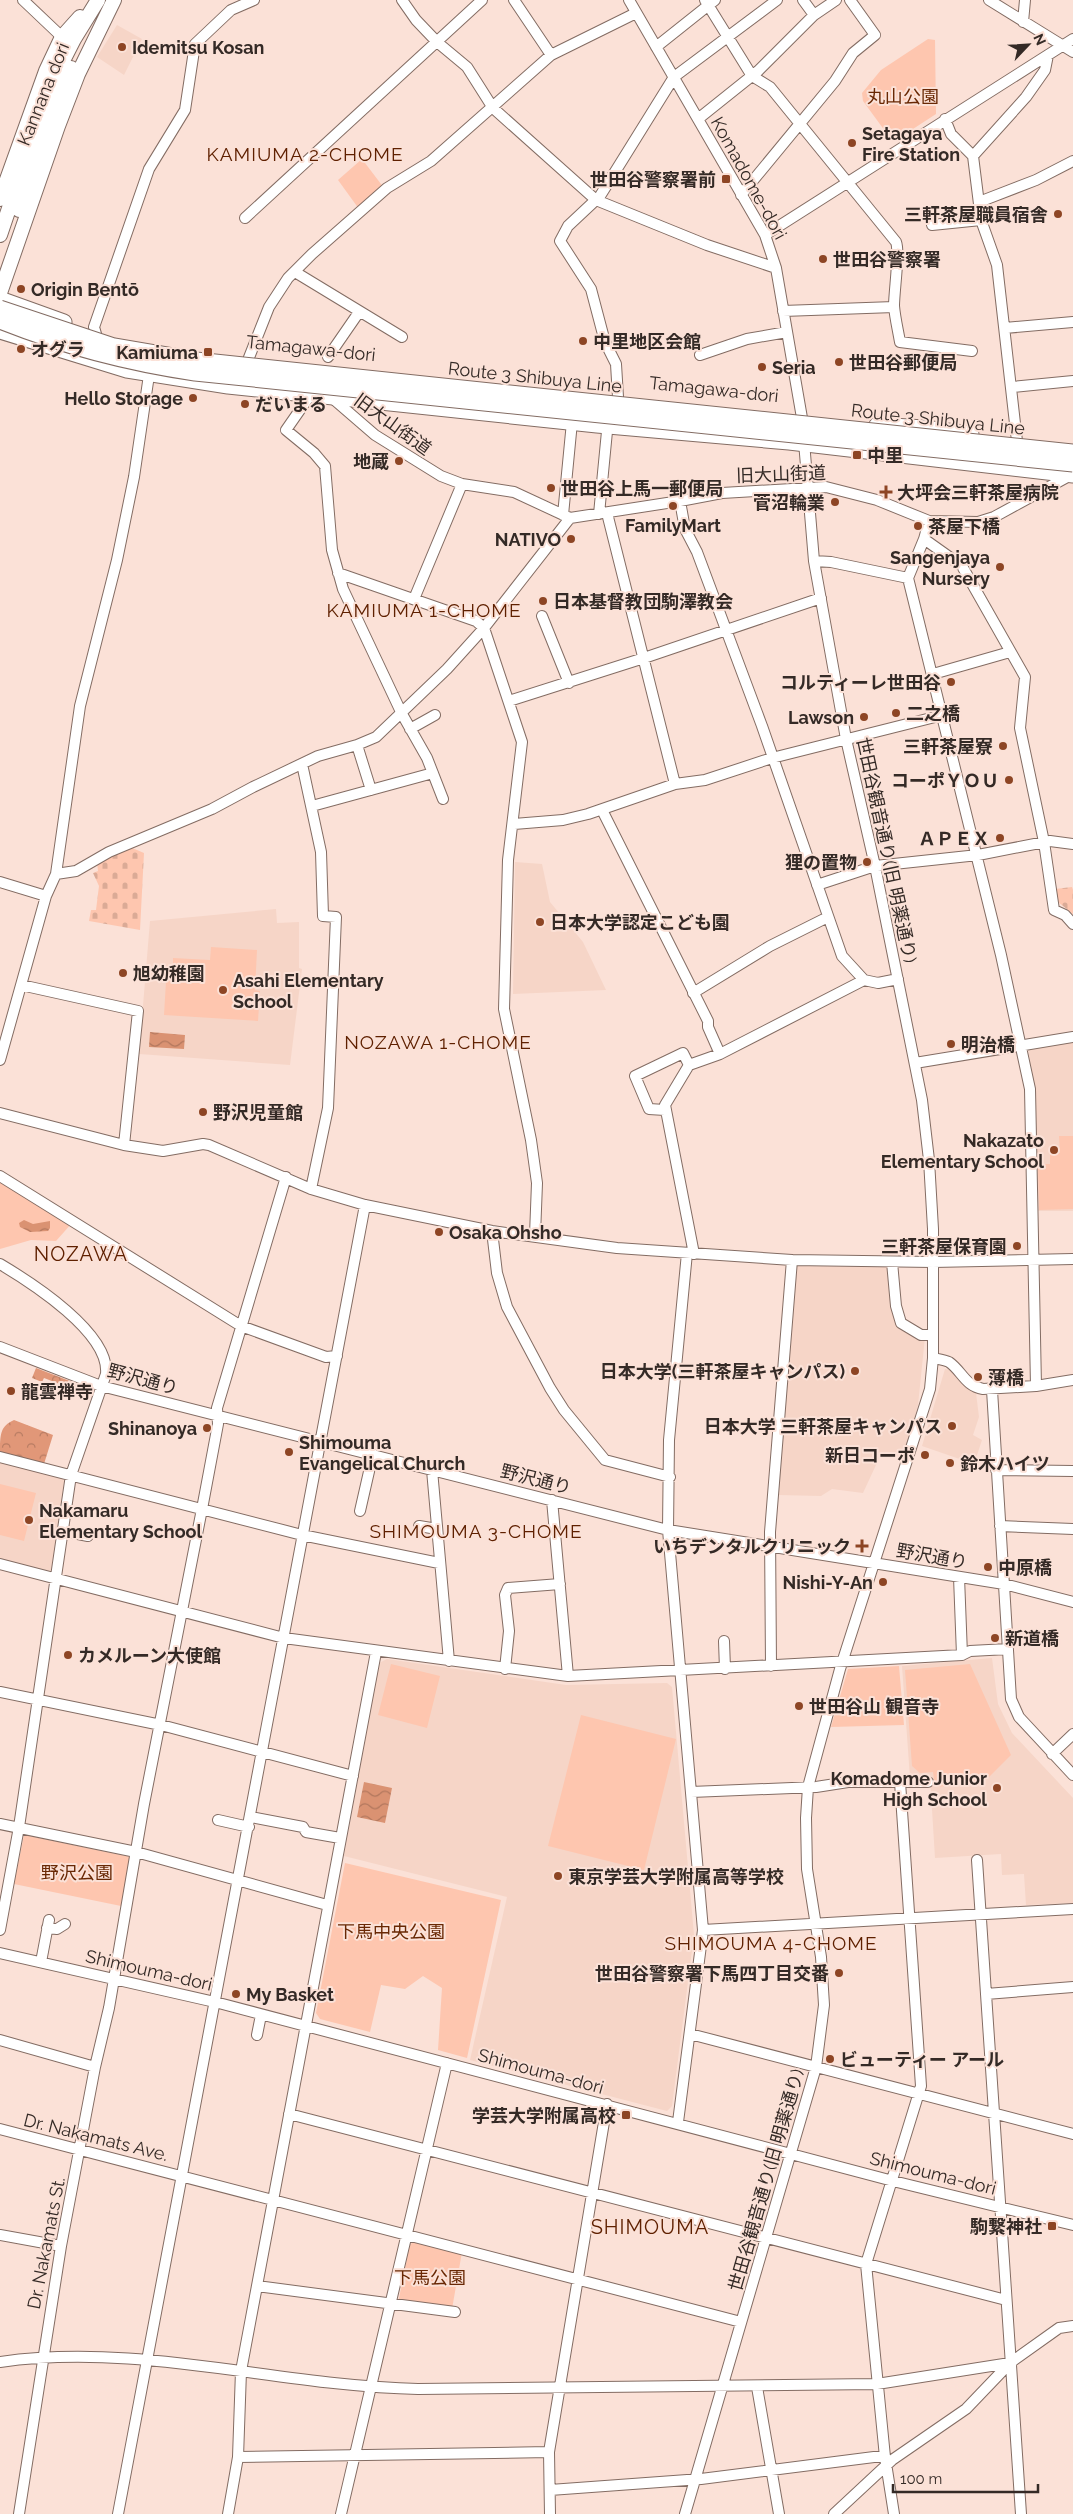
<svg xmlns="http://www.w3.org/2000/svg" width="1073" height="2514" font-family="Raleway,'Noto Sans JP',sans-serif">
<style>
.built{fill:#f6d5c7}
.green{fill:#fec6af}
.forest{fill:url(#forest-crowns)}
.cemetery{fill:url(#cemetery-stones)}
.water{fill:url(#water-waves)}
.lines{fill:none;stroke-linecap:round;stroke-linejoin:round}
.minor-casing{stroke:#836c63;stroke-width:12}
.major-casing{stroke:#836c63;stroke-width:16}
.highway-casing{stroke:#836c63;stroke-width:17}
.minor{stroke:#fff;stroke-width:10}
.major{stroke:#fff;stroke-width:14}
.highway{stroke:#fff;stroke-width:15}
.highway-bridge-casing{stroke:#836c63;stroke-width:17;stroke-linecap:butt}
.highway-bridge{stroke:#fff;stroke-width:15}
.poi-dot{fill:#8d4524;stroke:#fbe1d7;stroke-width:2}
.labels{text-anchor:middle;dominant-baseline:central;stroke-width:4;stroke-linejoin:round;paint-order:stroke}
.poi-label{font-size:18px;font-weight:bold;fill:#342a26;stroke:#fbe1d7;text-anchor:start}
.street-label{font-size:18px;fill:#342a26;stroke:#fbe1d7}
.park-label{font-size:18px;fill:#692804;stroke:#fbe1d7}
.neighbourhood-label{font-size:19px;letter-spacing:1px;fill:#5f2000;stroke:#fbe1d7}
.quarter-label{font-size:20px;letter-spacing:1px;fill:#5f2000;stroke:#fbe1d7}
</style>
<defs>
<pattern id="forest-crowns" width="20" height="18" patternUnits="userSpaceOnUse" patternTransform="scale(1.25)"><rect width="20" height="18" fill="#e19778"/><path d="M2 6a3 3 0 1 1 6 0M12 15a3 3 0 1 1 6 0" fill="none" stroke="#b77b62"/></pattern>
<pattern id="cemetery-stones" width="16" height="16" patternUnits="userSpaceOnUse" patternTransform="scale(1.25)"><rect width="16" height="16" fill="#fec6af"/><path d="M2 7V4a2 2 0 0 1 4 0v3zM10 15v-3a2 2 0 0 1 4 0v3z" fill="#daaa96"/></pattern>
<pattern id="water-waves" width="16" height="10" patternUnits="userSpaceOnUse" patternTransform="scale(1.25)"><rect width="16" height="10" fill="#da9272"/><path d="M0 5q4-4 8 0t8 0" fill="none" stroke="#b2775d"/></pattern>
</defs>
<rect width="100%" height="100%" fill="#fbe1d7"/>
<!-- built -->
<path class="built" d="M 117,25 L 142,39 L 124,75 L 97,57 Z
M 515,862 L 542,864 L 550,902 L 583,942 L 606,990 L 513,994 Z
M 276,909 L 277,923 L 299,922 L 299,968 L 302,969 L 290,1065 L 139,1054 L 150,921 Z
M 1073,1041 L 1073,1211 L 1037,1211 L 1034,1088 L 1028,1049 Z
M 797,1266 L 889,1267 L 900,1326 L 925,1337 L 918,1405 L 904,1457 L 882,1452 L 863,1493 L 832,1489 L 821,1496 L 778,1495 Z
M 945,1369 L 951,1370 L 960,1381 L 976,1393 L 979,1417 L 973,1435 L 982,1440 L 974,1464 L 922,1446 Z
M 0,1462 L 61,1477 L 64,1481 L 51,1570 L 47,1572 L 0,1559 Z
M 992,1658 L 998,1704 L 1012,1733 L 1073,1798 L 1073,1903 L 1026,1905 L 1024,1874 L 1002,1875 L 1001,1854 L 935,1858 L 930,1777 L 910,1778 L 902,1666 Z
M 387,1659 L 566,1685 L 667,1683 L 672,1687 L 694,1935 L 672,2106 L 667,2111 L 470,2060 L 507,1897 L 344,1856 L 379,1663 Z"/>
<!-- green -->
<path class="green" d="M 928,39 L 935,40 L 936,114 L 893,142 L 863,101 L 862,93 L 881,70 Z
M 362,159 L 384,188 L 359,209 L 338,180 Z
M 211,947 L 257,950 L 255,990 L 260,991 L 258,1021 L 164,1015 L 167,965 L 173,965 L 173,958 L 210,960 Z
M 1059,1136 L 1073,1136 L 1073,1209 L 1039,1210 L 1038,1164 L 1050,1164 L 1050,1153 L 1060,1153 Z
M 0,1178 L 72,1223 L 56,1241 L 31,1240 L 0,1249 Z
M 0,1484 L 36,1493 L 24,1541 L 0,1535 Z
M 391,1664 L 440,1676 L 427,1728 L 378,1715 Z
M 970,1664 L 1011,1755 L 987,1779 L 979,1783 L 935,1787 L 933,1772 L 920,1773 L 912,1766 L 905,1670 Z
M 899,1666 L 904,1725 L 831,1727 L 848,1669 Z
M 581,1715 L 676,1739 L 644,1870 L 548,1846 Z
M 24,1835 L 131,1857 L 121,1906 L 14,1884 Z
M 345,1863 L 501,1900 L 467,2058 L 438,2050 L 442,1988 L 423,1976 L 405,1989 L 381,1985 L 370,2032 L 320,2019 L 316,2013 Z
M 415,2242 L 462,2252 L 452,2309 L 398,2303 L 410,2244 Z"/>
<!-- forest -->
<path class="forest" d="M 36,1368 L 93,1390 L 91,1396 L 44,1378 L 42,1382 L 32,1378 Z
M 14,1420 L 53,1435 L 44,1464 L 0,1453 C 0,1435 0,1426 14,1420 Z"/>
<!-- cemetery -->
<path class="cemetery" d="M 130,847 L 144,853 L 140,930 L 89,921 L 91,910 L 96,910 L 99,886 L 93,873 L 98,871 L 97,862 Z
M 1072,887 L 1073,890 L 1073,914 L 1058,902 L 1055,889 Z"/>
<!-- water -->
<path class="water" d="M 150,1032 L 185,1035 L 184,1049 L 149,1047 Z
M 24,1220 L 33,1224 L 50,1221 L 50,1228 L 48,1231 L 30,1232 L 20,1227 L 19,1223 Z
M 364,1782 L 392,1788 L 385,1823 L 357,1817 Z"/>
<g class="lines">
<!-- minor casing -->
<g class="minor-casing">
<path id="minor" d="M 23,0 L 62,37
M 402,0 L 416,20 L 437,42 L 467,67 L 493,108 L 596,200 L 707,245 L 776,268
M 514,0 L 551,55
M 629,0 L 765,235 L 776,268 L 802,418 L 814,561 L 846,739 L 875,866 L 922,1100 L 929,1160 L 933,1229 L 933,1358 L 930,1389 L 840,1669 L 808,1787 L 806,1818 L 807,1869 L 821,1957 L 824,2005 L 816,2067 L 685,2514
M 705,0 L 752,76 L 770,87 L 896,242 C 900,252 894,291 894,306 C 895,318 898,330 900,342 L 972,351
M 803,0 L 814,15
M 989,0 L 1073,52
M 1023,22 L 1025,0
M 656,47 L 715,0
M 698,119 L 758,71 L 814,15 L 836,0
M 945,119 L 951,134 L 973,156 L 981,220 L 997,265 L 1017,441
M 973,156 L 1026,97 L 1045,70 L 1048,55
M 741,195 L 835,81 L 853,53 L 875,35 L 850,0
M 979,202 L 1036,180 L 1073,161
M 245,218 L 482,0
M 932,225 L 981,220
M 765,235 L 1073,39
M 295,272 L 402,337
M 783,311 L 894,307
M 1005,328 L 1073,322
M 96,334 L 94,327 L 149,169 L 185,110 L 195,44 L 231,10 L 254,0
M 700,355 L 747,339 L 787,332
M 328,357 L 357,315 L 361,313
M 248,360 L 269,307 L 288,278 L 312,254 L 387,188 L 431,161 L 551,55 L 636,13
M 1012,387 L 1073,381
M 311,394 L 286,430 L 314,453 L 325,466 L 332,550 L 343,589 L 402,714 L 427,758 L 443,799
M 331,397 L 375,435 L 441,476 L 462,484 L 514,492 L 570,518 L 680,501 L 722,493 L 826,487 L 877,500 L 929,521 L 978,522 L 994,517 L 1071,475
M 613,408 L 618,397 L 616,364 L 605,342 L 591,289 L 560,241 L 568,226 L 600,196 L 674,77 L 777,0
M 680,501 L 685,529 L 697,552 L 762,726 L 842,956 L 864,980
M 607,513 L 675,784
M 599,514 L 608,421
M 563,515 L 572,422
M 929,521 L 924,539 L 908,578 L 1001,955 L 1030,1089 L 1036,1386
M 924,539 L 962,566 L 1025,677 L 1020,728 L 1044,842 L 1054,910 L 1065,915 L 1073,924
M 814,561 L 831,562 L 908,578
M 338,573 L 476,621 L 484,628 L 522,742 L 508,860 L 504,1009 L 531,1140 L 537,1183 L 535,1235
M 414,599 L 462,484
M 542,616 L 569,683
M 933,674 L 1010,652
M 509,701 L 644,658 L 821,598
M 410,729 L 435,715
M 357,745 L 371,790
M 302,764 L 321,852 L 323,916 L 336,917 L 328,1108 L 311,1189
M 312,806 L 433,773
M 602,810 L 708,1021 L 708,1027 L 720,1054
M 514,824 L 563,820 L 588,814 L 675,784 L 705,780 L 772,758 L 943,715
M 56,874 L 76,871 L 109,852 L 212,809 L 253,787 L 318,756 L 357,745 L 376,737 L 447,669 L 484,628 L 570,518
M 0,882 L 46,896
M 817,885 L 875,866 L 978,855 L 1050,841 L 1073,844
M 21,985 L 138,1011 L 124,1145
M 693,993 L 770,946 L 828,917
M 0,1060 L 46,896 L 56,874 L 80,706 L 117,560 L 134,477 L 149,375
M 915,1063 L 1073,1037
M 665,1110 L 649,1109 L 635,1076 L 683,1053 L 689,1065
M 0,1113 L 124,1145 L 163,1151 L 203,1144 L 209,1145 L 311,1189 L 365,1205 L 492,1231 L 617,1248 L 792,1260 L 933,1262 L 1073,1259
M 0,1176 L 241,1326 L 326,1357 L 337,1356
M 492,1231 L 497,1273 L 507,1307 L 550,1388 L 564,1410 L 605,1460 L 670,1477
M 694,1254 L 665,1105 L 689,1065 L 720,1054 L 864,980 L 878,983 L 898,979
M 892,1262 L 896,1306 L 901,1323 L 921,1335 L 933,1335
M 0,1264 C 32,1283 110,1333 106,1374 L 71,1475 L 19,1827 L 0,1930
M 0,1347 L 101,1386 L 668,1530 L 1004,1584 L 1073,1602
M 933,1358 C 938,1359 945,1360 949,1362 C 962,1371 965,1386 983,1389 L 1036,1386 L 1073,1380
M 992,1390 L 1011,1699 L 1019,1717 L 1073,1775
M 0,1457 L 302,1535 L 439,1563
M 432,1470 L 449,1661
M 996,1470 L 1073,1471
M 552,1500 L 568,1676
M 360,1511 L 373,1454
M 419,1526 L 437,1529
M 1000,1526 L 1073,1529
M 63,1531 L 88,1536
M 0,1564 L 284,1638 L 568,1676 L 962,1655 L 970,1651 L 1008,1649
M 959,1577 L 962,1655
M 724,1641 L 725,1669
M 771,1666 L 770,1532 L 792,1260
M 505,1669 L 509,1631 L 505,1595 L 508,1588 L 560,1584
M 0,1692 L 161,1725 L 353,1776
M 1052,1754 L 1073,1734
M 691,1792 L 816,1787 L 848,1782 L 928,1782
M 251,1817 L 303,1827 L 306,1832 L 340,1838
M 218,1820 L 249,1827
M 0,1824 L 136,1852 L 327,1905
M 977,1860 L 1021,2514
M 47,1928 L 57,1929 L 65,1924
M 703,1930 L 1073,1909
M 0,1953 L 215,2002 L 893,2181 L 1073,2225
M 41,1962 L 49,1920
M 986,1994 L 1073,1987
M 690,2034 L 1073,2134
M 257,2035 L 261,2015
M 0,2040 L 95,2067
M 289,2114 L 1006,2300
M 678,2122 L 703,1930 L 668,1530 L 669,1440 L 687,1253
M 0,2129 L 741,2322
M 0,2235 L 61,2246
M 257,2286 L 455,2312
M 0,2362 C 141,2342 278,2386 418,2389 L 877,2384 L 1010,2363
M 757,2387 L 779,2514
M 238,2457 L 549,2452
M 550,2490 L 701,2479 L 874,2457 L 885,2457
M 19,2514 L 61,2246 L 95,2067 L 109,2008 L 144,1804 L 202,1509 L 218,1424 L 217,1408 L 286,1177
M 118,2514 L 365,1205
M 228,2514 L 238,2457 L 241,2371 L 376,1652
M 341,2514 L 447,2063
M 550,2514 L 549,2452 L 607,2104
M 834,2514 L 892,2460 L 966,2409 L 1010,2363 L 1059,2328 L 1073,2326
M 894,2514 L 885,2457 L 866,2264 L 921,2086 L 900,1782"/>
</g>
<!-- major casing -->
<g class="major-casing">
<path id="major" d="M 0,199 L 46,71 L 62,37 L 80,17
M 19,210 L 57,100 L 71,68
M 0,235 L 51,84 L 74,39 L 98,0
M 0,293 L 58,126 L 78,74 L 114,0"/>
</g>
<!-- highway casing -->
<g class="highway-casing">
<path id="highway" d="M 0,299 L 64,322
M 0,331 L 127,370 L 228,386 L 597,425 L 789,442 L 1073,475
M 877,425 L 924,428 L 971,434"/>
</g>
<!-- minor -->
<use href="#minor" class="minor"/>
<!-- major -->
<use href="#major" class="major"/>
<!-- highway -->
<use href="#highway" class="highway"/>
<!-- highway-bridge casing -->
<g class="highway-bridge-casing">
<path id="highway-bridge" d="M 0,308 L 114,346 L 196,360 L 1073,452
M 0,321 C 65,347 126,363 195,373 L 1073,464"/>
</g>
<!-- highway-bridge -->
<use href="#highway-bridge" class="highway-bridge"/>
</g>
<!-- markers -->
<g class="poi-dot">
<circle cx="122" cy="47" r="5"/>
<circle cx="852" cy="143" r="5"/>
<rect x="721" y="174" width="10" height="10" rx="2.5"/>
<circle cx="1058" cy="214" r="5"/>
<circle cx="823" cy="259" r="5"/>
<circle cx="21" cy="289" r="5"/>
<circle cx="583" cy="341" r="5"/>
<circle cx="21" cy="349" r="5"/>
<rect x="203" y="347" width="10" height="10" rx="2.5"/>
<circle cx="839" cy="362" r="5"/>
<circle cx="762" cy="367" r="5"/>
<circle cx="193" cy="398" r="5"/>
<circle cx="245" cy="404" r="5"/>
<rect x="852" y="450" width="10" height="10" rx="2.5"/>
<circle cx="399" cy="461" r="5"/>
<circle cx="551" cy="488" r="5"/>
<path d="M883.5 484.5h5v5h5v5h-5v5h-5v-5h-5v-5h5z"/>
<circle cx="835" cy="502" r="5"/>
<circle cx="673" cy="506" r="5"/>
<circle cx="918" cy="526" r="5"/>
<circle cx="571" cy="539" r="5"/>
<circle cx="1000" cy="567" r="5"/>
<circle cx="543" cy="601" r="5"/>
<circle cx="951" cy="682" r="5"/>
<circle cx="896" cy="713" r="5"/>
<circle cx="864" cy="717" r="5"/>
<circle cx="1003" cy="746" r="5"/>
<circle cx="1009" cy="780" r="5"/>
<circle cx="1000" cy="838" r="5"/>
<circle cx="867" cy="862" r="5"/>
<circle cx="540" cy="922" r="5"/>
<circle cx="123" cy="973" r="5"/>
<circle cx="223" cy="990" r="5"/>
<circle cx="951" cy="1044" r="5"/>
<circle cx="203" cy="1112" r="5"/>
<circle cx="1054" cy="1150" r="5"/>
<circle cx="439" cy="1232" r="5"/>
<circle cx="1017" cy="1246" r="5"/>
<circle cx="855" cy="1371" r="5"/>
<circle cx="978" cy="1377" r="5"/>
<circle cx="11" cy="1391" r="5"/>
<circle cx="952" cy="1426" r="5"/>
<circle cx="207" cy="1428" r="5"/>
<circle cx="289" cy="1452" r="5"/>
<circle cx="925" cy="1455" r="5"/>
<circle cx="950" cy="1463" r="5"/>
<circle cx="29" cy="1520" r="5"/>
<path d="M859.5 1538.5h5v5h5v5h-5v5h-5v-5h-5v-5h5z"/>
<circle cx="988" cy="1567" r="5"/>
<circle cx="883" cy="1582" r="5"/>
<circle cx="995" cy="1638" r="5"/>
<circle cx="68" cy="1655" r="5"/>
<circle cx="799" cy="1706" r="5"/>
<circle cx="997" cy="1788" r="5"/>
<circle cx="558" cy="1876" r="5"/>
<circle cx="839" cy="1973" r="5"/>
<circle cx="236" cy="1994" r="5"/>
<circle cx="830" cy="2059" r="5"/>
<rect x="621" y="2110" width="10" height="10" rx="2.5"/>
<rect x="1047" y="2221" width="10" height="10" rx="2.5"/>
</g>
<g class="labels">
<!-- poi labels -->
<g class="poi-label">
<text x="132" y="47">Idemitsu Kosan</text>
<text x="862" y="133">Setagaya<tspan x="862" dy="21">Fire Station</tspan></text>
<text x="716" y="179" text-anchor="end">世田谷警察署前</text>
<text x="1048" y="214" text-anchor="end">三軒茶屋職員宿舎</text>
<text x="833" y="259">世田谷警察署</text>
<text x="31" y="289">Origin Bentō</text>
<text x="593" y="341">中里地区会館</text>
<text x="31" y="349">オグラ</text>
<text x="198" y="352" text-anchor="end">Kamiuma</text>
<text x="849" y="362">世田谷郵便局</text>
<text x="772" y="367">Seria</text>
<text x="183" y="398" text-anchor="end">Hello Storage</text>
<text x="255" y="404">だいまる</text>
<text x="867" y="455">中里</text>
<text x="389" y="461" text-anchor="end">地蔵</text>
<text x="561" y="488">世田谷上馬一郵便局</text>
<text x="897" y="492">大坪会三軒茶屋病院</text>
<text x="825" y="502" text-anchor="end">菅沼輪業</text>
<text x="673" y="525" text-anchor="middle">FamilyMart</text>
<text x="928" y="526">茶屋下橋</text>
<text x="561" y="539" text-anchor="end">NATIVO</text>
<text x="990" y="557" text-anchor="end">Sangenjaya<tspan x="990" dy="21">Nursery</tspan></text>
<text x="553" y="601">日本基督教団駒澤教会</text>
<text x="941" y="682" text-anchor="end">コルティーレ世田谷</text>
<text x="906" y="713">二之橋</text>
<text x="854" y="717" text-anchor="end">Lawson</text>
<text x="993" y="746" text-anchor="end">三軒茶屋寮</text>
<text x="999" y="780" text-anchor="end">コーポＹＯＵ</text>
<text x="990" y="838" text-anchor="end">ＡＰＥＸ</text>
<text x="857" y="862" text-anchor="end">狸の置物</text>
<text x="550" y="922">日本大学認定こども園</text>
<text x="133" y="973">旭幼稚園</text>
<text x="233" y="980">Asahi Elementary<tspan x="233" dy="21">School</tspan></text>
<text x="961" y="1044">明治橋</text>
<text x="213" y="1112">野沢児童館</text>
<text x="1044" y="1140" text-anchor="end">Nakazato<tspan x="1044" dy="21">Elementary School</tspan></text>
<text x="449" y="1232">Osaka Ohsho</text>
<text x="1007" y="1246" text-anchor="end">三軒茶屋保育園</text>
<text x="845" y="1371" text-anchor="end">日本大学(三軒茶屋キャンパス)</text>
<text x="988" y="1377">薄橋</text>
<text x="21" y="1391">龍雲禅寺</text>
<text x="942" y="1426" text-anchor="end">日本大学 三軒茶屋キャンパス</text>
<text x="197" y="1428" text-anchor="end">Shinanoya</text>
<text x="299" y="1442">Shimouma<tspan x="299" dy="21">Evangelical Church</tspan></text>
<text x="915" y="1455" text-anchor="end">新日コーポ</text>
<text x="960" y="1463">鈴木ハイツ</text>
<text x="39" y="1510">Nakamaru<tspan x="39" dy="21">Elementary School</tspan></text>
<text x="851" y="1546" text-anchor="end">いちデンタルクリニック</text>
<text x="998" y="1567">中原橋</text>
<text x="873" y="1582" text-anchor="end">Nishi-Y-An</text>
<text x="1005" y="1638">新道橋</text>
<text x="78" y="1655">カメルーン大使館</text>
<text x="809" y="1706">世田谷山 観音寺</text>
<text x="987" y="1778" text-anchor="end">Komadome Junior<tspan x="987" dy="21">High School</tspan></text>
<text x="568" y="1876">東京学芸大学附属高等学校</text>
<text x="829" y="1973" text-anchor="end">世田谷警察署下馬四丁目交番</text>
<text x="246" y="1994">My Basket</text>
<text x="840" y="2059">ビューティー アール</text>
<text x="616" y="2115" text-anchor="end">学芸大学附属高校</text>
<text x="1042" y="2226" text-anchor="end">駒繋神社</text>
</g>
<!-- street labels -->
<g class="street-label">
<text transform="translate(43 94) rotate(-68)">Kannana dori</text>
<text transform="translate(749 178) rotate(61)">Komadome-dori</text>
<text transform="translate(311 348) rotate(6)">Tamagawa-dori</text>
<text transform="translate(535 377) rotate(6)">Route 3 Shibuya Line</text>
<text transform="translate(714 389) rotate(6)">Tamagawa-dori</text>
<text transform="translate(938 419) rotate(6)">Route 3 Shibuya Line</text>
<text transform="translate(393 424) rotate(36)">旧大山街道</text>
<text transform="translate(781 474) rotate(-2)">旧大山街道</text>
<text transform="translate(887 850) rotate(78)">世田谷観音通り(旧 明薬通り)</text>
<text transform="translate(143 1379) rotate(15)">野沢通り</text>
<text transform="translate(536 1479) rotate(14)">野沢通り</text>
<text transform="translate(932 1556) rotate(10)">野沢通り</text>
<text transform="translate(149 1970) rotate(13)">Shimouma-dori</text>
<text transform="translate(541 2071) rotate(15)">Shimouma-dori</text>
<text transform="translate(96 2137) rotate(14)">Dr. Nakamats Ave.</text>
<text transform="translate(933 2173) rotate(14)">Shimouma-dori</text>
<text transform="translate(766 2180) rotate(-74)">世田谷観音通り(旧 明薬通り)</text>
<text transform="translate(46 2243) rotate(-79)">Dr. Nakamats St.</text>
</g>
<!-- park labels -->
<g class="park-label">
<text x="903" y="96">丸山公園</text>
<text x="77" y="1872">野沢公園</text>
<text x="391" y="1931">下馬中央公園</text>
<text x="430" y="2277">下馬公園</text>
</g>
<!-- neighbourhood labels -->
<g class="neighbourhood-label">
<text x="305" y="154">KAMIUMA 2-CHOME</text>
<text x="424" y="610">KAMIUMA 1-CHOME</text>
<text x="438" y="1042">NOZAWA 1-CHOME</text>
<text x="476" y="1531">SHIMOUMA 3-CHOME</text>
<text x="771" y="1943">SHIMOUMA 4-CHOME</text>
</g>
<!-- quarter labels -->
<g class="quarter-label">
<text x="81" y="1254">NOZAWA</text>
<text x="650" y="2227">SHIMOUMA</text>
</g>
</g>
<!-- north arrow -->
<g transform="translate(1028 45) rotate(65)" stroke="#fbe1d7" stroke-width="4" paint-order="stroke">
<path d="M0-4L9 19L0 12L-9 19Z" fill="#342a26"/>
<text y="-8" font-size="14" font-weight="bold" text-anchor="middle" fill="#342a26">N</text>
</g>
<!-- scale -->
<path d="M893 2484v8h145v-8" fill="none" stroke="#342a26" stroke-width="2.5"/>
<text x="900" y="2484" font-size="15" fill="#342a26" stroke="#fbe1d7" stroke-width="4" paint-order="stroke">100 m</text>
</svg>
